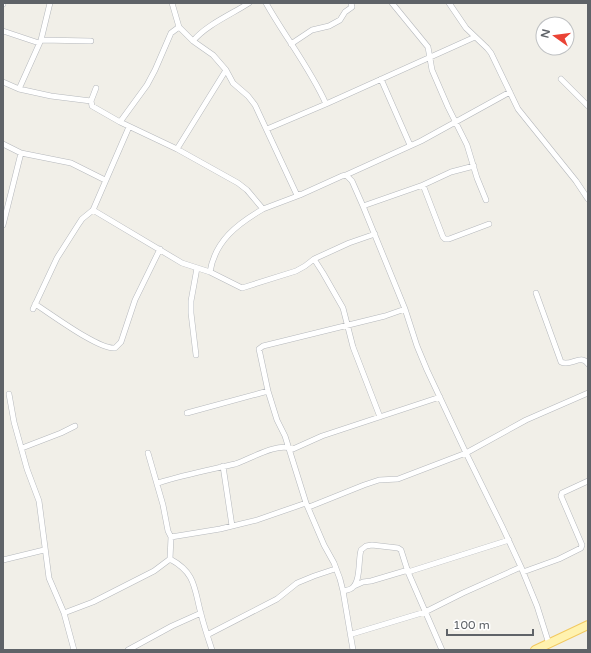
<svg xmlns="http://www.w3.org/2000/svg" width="591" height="653" font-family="'Varela Round',sans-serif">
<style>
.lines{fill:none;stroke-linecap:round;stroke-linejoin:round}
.minor-casing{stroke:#b5b8bc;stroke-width:6}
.primary-casing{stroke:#f2c960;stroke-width:10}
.minor{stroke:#fff;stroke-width:5}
.primary{stroke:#fff2af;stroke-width:8}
</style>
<rect width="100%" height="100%" fill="#f1efe8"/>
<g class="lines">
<!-- minor casing -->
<g class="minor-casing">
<path id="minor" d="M 50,3 L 41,40 L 19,89 L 51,96 L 91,101
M 172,3 L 179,27 L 193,41 L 213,55 L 226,70 L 233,83 L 248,96 L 255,105 L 296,193 L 300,195 L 342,176 L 346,175 L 352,181 L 363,206 L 405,309 L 417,346 L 427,370 L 466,453 L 502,526 L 521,567 L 537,606 L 549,644
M 266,3 C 285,37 310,68 326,104 L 267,129
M 392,3 L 428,47 L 432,70 L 448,107 L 467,145 L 477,178 L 486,200
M 449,3 L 466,28 L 487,48 L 491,53 L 518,109 L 576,181 L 588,199
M 3,4 L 3,3
M 3,31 L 39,43
M 41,40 L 91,41
M 193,41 C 206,25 232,14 249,3
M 291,44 L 312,30 L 329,26 L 340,20 L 345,12 L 352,7 L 351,3
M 381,79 L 410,145
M 561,79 L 588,106
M 3,82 L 19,89
M 96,88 L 91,101 L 92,106 L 120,122 L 147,85 L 155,70 L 171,33 L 179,27
M 326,104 L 475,37
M 120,122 L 177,149 L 238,183 L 247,190 L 263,209 L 300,195
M 3,144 L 21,153 L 71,163 L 105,180
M 177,149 L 226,70
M 346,175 L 421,141 L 510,92
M 423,185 L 451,172 L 474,166
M 363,206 L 423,185 L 443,237 L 445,239 L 449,239 L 489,224
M 263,209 C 237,224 215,241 210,272 L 242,288 L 296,271 L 305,266 L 314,259 L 349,243 L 375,234
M 93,210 L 182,263 L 210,272
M 3,225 L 21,153
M 314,259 L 323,273 L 343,308 L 353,347 L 380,417
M 536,293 L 561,362 C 571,367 581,353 588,364
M 35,304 C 51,314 99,350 115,348 L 121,342 L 135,300 L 160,249
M 33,309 L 57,258 L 78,225 L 82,219 L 93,210 L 129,127
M 196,355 L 191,313 L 191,301 L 197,268
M 9,394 L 14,422 L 27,469 L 39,501 L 49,578 L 64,613 L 74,650
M 187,413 L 268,391
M 22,448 L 61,433 L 75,426
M 223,466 L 232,526
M 158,483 C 183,475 209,470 235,464 C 251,459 276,442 293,449 L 322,436 L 440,397
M 309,507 L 364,485 L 379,480 L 398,479 L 466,453 L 526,420 L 588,393
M 171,537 L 220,529 L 257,520 L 306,503
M 170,559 C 196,573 194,588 201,614 C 204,626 208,638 212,650
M 3,560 L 44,550
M 408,572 L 509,540
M 523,572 L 559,559 L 581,548 L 582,545 L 561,496 L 562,493 L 588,481
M 354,586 L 363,582 L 371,581 L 408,570
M 343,591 C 346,590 350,590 352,588 C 361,581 358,560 361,550 L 366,546 L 372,545 L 398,548 L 401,550 L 408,572 L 442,650
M 64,613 L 93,602 L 154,571 L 170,559 L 171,537 L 168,531 L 163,505 L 148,453
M 352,634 L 425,612 L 463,593 L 521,567
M 207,635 L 277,599 L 297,583 L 314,576 L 335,569
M 128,650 L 172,626 L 201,613
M 353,650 L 343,591 L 340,579 L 334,563 L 324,545 L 306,503 L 285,436 L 277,420 L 268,391 L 259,349 L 263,346 L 385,316 L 405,309"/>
</g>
<!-- primary casing -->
<g class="primary-casing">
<path id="primary" d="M 535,650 L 588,625"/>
</g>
<!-- minor -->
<use href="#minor" class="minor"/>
<!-- primary -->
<use href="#primary" class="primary"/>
</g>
<!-- border -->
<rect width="591" height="653" fill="none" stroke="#5f6368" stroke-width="8"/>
<!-- north arrow -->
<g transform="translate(555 36) rotate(284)"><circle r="19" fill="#ffffff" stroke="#bfc1c3"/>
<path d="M0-3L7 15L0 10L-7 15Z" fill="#ea4335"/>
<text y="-6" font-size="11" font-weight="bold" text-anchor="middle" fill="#5f6368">N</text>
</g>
<!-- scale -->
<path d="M447 629v6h86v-6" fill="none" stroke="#5f6368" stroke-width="2"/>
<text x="453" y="629" font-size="12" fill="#5f6368" stroke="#ffffff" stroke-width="3" paint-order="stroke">100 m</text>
</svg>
